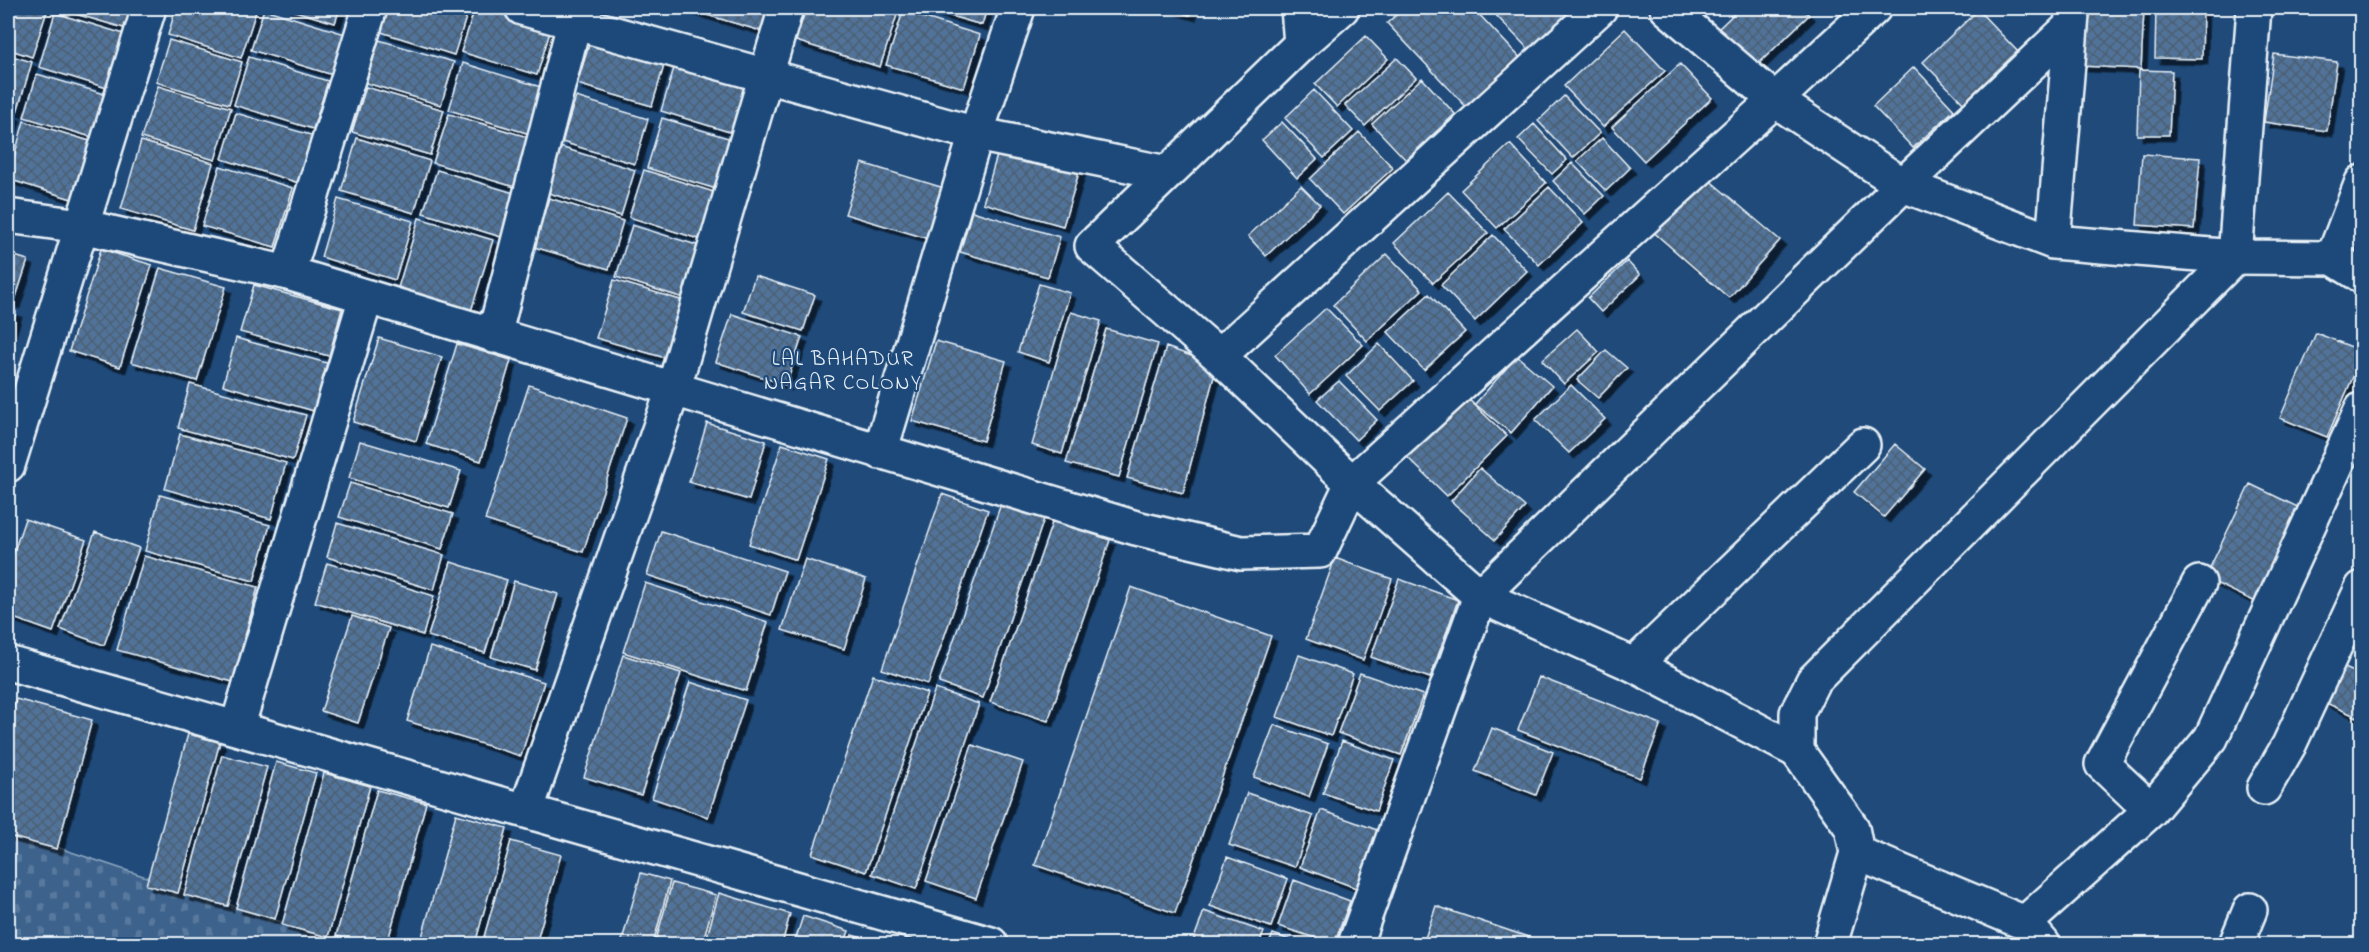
<svg xmlns="http://www.w3.org/2000/svg" width="2369" height="952" font-family="'Indie Flower',sans-serif">
<style>
.cemetery{fill:url(#cemetery-stones);stroke:#92aac2;stroke-width:1.5}
.building{fill:url(#building-cross-hatch);stroke:#e8f1f8;stroke-width:1.5;filter:url(#shadow)}
.lines{fill:none;stroke-linecap:round;stroke-linejoin:round}
.street-casing{stroke:#e8f1f8;stroke-width:38}
.secondary-casing{stroke:#e8f1f8;stroke-width:38}
.street{stroke:#1f4a7a;stroke-width:33}
.secondary{stroke:#1f4a7a;stroke-width:33}
.labels{text-anchor:middle;dominant-baseline:central;stroke-width:4.5;stroke-linejoin:round;paint-order:stroke}
.neighbourhood-label{font-size:21px;letter-spacing:1.5px;fill:#e8f1f8;stroke:#1f4a7a}
</style>
<defs>
<pattern id="cemetery-stones" width="16" height="16" patternUnits="userSpaceOnUse" patternTransform="scale(1.5)"><rect width="16" height="16" fill="#3c628c"/><path d="M2 7V4a2 2 0 0 1 4 0v3zM10 15v-3a2 2 0 0 1 4 0v3z" fill="#58799d"/></pattern>
<pattern id="building-cross-hatch" width="8" height="8" patternUnits="userSpaceOnUse" patternTransform="scale(1.5)"><rect width="8" height="8" fill="#517399"/><path d="M0 0l8 8M0 8l8-8" fill="none" stroke="#4c5e72"/></pattern>
<filter id="shadow"><feDropShadow dx="5.5" dy="5.5" stdDeviation="0" flood-color="#0009"/></filter>
</defs>
<rect width="100%" height="100%" fill="#1f4a7a"/>
<filter id="ink" filterUnits="userSpaceOnUse"><feTurbulence type="fractalNoise" baseFrequency=".0167" numOctaves="2"/><feDisplacementMap in="SourceGraphic" scale="12" xChannelSelector="R" yChannelSelector="G"/><feConvolveMatrix kernelMatrix="1 2 1 2 8 2 1 2 1" color-interpolation-filters="sRGB"/></filter>
<g filter="url(#ink)">
<!-- cemetery -->
<path class="cemetery" d="M 8,831 L 348,944 L 8,944 Z"/>
<!-- building -->
<path class="building" d="M 8,8 L 48,8 L 32,57 L 8,49 Z
M 55,8 L 131,8 L 124,28 Z
M 176,8 L 257,8 L 241,58 L 168,35 Z
M 285,8 L 340,8 L 335,23 Z
M 389,8 L 469,8 L 454,55 L 381,32 Z
M 475,8 L 494,8 L 552,25 L 537,75 L 461,52 Z
M 691,8 L 776,8 L 768,33 L 690,10 Z
M 806,8 L 874,8 L 897,15 L 880,67 L 796,41 Z
M 923,8 L 987,8 L 982,25 Z
M 1166,8 L 1193,8 L 1190,15 Z
M 1404,8 L 1473,8 L 1526,64 L 1473,114 L 1387,23 Z
M 1498,8 L 1580,8 L 1532,53 L 1493,12 Z
M 1740,8 L 1802,8 L 1809,15 L 1754,68 L 1717,30 Z
M 2084,8 L 2144,8 L 2141,69 L 2081,66 Z
M 2156,8 L 2203,8 L 2202,59 L 2155,58 Z
M 264,9 L 345,34 L 333,75 L 251,50 Z
M 1978,10 L 2019,53 L 1965,105 L 1923,62 Z
M 903,11 L 980,35 L 964,88 L 886,65 Z
M 55,13 L 124,34 L 107,88 L 39,67 Z
M 594,29 L 668,52 L 652,106 L 577,84 Z
M 1625,29 L 1665,71 L 1603,127 L 1564,86 Z
M 1366,36 L 1388,59 L 1337,107 L 1315,84 Z
M 169,40 L 242,62 L 229,104 L 156,82 Z
M 379,40 L 454,62 L 441,105 L 366,83 Z
M 2274,54 L 2337,62 L 2327,131 L 2264,122 Z
M 8,55 L 32,62 L 17,112 L 8,109 Z
M 249,57 L 328,81 L 313,129 L 234,105 Z
M 677,58 L 752,80 L 736,134 L 661,111 Z
M 1397,58 L 1416,78 L 1365,126 L 1345,105 Z
M 463,63 L 544,88 L 530,134 L 449,110 Z
M 1680,64 L 1712,98 L 1644,161 L 1612,127 Z
M 1914,67 L 1954,110 L 1913,148 L 1873,106 Z
M 2139,70 L 2172,71 L 2169,135 L 2137,135 Z
M 37,74 L 108,95 L 95,138 L 24,117 Z
M 1422,78 L 1455,114 L 1406,160 L 1372,124 Z
M 158,86 L 231,108 L 215,160 L 141,138 Z
M 366,87 L 444,110 L 430,155 L 352,132 Z
M 1314,90 L 1353,131 L 1324,158 L 1285,118 Z
M 1564,96 L 1600,133 L 1573,158 L 1538,121 Z
M 576,97 L 648,119 L 635,164 L 562,142 Z
M 8,113 L 15,115 L 8,140 Z
M 236,113 L 314,136 L 299,183 L 222,159 Z
M 449,114 L 531,138 L 515,187 L 433,163 Z
M 662,118 L 738,141 L 723,191 L 647,168 Z
M 24,121 L 93,142 L 75,200 L 8,179 Z
M 1282,122 L 1317,159 L 1297,178 L 1262,140 Z
M 1534,124 L 1567,160 L 1552,174 L 1518,139 Z
M 1359,132 L 1393,168 L 1343,214 L 1310,179 Z
M 357,138 L 430,161 L 414,213 L 341,191 Z
M 1602,138 L 1630,168 L 1606,191 L 1577,161 Z
M 141,141 L 213,163 L 193,230 L 121,209 Z
M 1510,144 L 1546,183 L 1497,228 L 1461,190 Z
M 1000,145 L 1080,169 L 1063,226 L 983,203 Z
M 560,147 L 635,170 L 621,216 L 546,192 Z
M 2142,154 L 2200,158 L 2194,229 L 2137,225 Z
M 862,163 L 944,188 L 929,239 L 845,214 Z
M 1572,163 L 1604,196 L 1585,214 L 1553,181 Z
M 220,166 L 293,188 L 275,247 L 202,226 Z
M 437,170 L 514,193 L 501,237 L 423,213 Z
M 644,170 L 720,194 L 705,241 L 629,217 Z
M 1701,173 L 1780,240 L 1729,298 L 1651,230 Z
M 1301,186 L 1320,205 L 1266,256 L 1248,236 Z
M 1549,187 L 1583,223 L 1539,265 L 1504,229 Z
M 1448,192 L 1488,233 L 1433,283 L 1394,243 Z
M 549,198 L 623,221 L 609,269 L 534,247 Z
M 338,199 L 413,221 L 395,280 L 321,257 Z
M 972,211 L 1060,237 L 1048,277 L 960,252 Z
M 419,218 L 493,240 L 471,311 L 398,288 Z
M 632,225 L 703,247 L 687,299 L 616,277 Z
M 1493,235 L 1527,271 L 1475,321 L 1441,285 Z
M 101,249 L 152,265 L 120,367 L 69,351 Z
M 8,254 L 28,260 L 14,303 L 8,301 Z
M 1387,254 L 1422,290 L 1367,341 L 1333,305 Z
M 1627,261 L 1640,275 L 1601,312 L 1588,298 Z
M 160,268 L 226,287 L 197,381 L 131,362 Z
M 755,276 L 815,295 L 803,331 L 743,312 Z
M 614,280 L 687,302 L 669,359 L 596,338 Z
M 1039,284 L 1070,293 L 1049,362 L 1018,352 Z
M 254,285 L 342,309 L 329,356 L 240,332 Z
M 1429,294 L 1465,332 L 1424,370 L 1388,332 Z
M 1326,308 L 1363,345 L 1310,394 L 1275,355 Z
M 8,310 L 16,312 L 8,339 Z
M 1071,312 L 1101,321 L 1062,454 L 1032,445 Z
M 732,314 L 802,337 L 786,385 L 716,362 Z
M 1106,329 L 1158,344 L 1119,477 L 1066,463 Z
M 1577,329 L 1599,352 L 1564,384 L 1542,360 Z
M 2316,333 L 2362,351 L 2362,356 L 2327,437 L 2280,418 Z
M 236,338 L 327,363 L 314,411 L 223,385 Z
M 379,338 L 442,357 L 416,441 L 353,422 Z
M 936,341 L 1006,361 L 983,441 L 912,421 Z
M 457,344 L 511,360 L 481,461 L 426,444 Z
M 1379,344 L 1413,381 L 1380,411 L 1346,376 Z
M 1166,347 L 1217,365 L 1183,493 L 1127,478 Z
M 1606,350 L 1627,368 L 1598,398 L 1577,380 Z
M 1517,356 L 1552,386 L 1511,433 L 1475,404 Z
M 1339,381 L 1377,420 L 1356,440 L 1317,400 Z
M 190,384 L 306,415 L 293,460 L 178,428 Z
M 529,385 L 627,418 L 583,552 L 485,520 Z
M 1571,385 L 1605,419 L 1569,453 L 1535,420 Z
M 1465,396 L 1507,436 L 1447,496 L 1406,456 Z
M 707,423 L 766,441 L 749,500 L 689,482 Z
M 180,434 L 286,463 L 271,519 L 165,489 Z
M 360,441 L 461,471 L 449,508 L 349,478 Z
M 782,444 L 829,459 L 796,560 L 749,544 Z
M 1895,444 L 1925,469 L 1884,517 L 1854,492 Z
M 1480,468 L 1525,507 L 1495,540 L 1451,501 Z
M 350,483 L 453,514 L 442,549 L 339,517 Z
M 2250,484 L 2306,511 L 2262,605 L 2205,578 Z
M 942,494 L 988,510 L 928,684 L 882,669 Z
M 160,495 L 270,525 L 254,581 L 145,551 Z
M 1003,498 L 1046,513 L 983,698 L 939,683 Z
M 25,519 L 86,540 L 53,632 L 8,616 L 8,569 Z
M 1053,520 L 1110,540 L 1048,721 L 990,702 Z
M 337,523 L 444,555 L 434,590 L 327,557 Z
M 661,531 L 785,571 L 771,615 L 647,575 Z
M 95,532 L 139,548 L 104,645 L 60,629 Z
M 144,556 L 258,587 L 233,682 L 117,650 Z
M 1335,558 L 1392,579 L 1363,660 L 1306,639 Z
M 805,559 L 866,579 L 844,649 L 782,630 Z
M 451,562 L 507,580 L 485,653 L 428,636 Z
M 327,563 L 434,596 L 423,635 L 315,602 Z
M 1399,579 L 1458,600 L 1430,678 L 1371,657 Z
M 514,581 L 558,594 L 535,670 L 491,657 Z
M 645,583 L 768,622 L 746,691 L 623,652 Z
M 1131,587 L 1271,636 L 1175,913 L 1035,865 Z
M 352,616 L 389,628 L 358,723 L 321,711 Z
M 430,647 L 544,682 L 521,756 L 407,721 Z
M 623,655 L 681,673 L 641,795 L 584,777 Z
M 1299,655 L 1353,674 L 1331,736 L 1277,717 Z
M 2362,660 L 2362,719 L 2317,699 L 2334,663 L 2356,673 Z
M 1360,673 L 1423,695 L 1401,755 L 1338,733 Z
M 873,675 L 927,693 L 866,872 L 812,854 Z
M 1539,677 L 1661,724 L 1640,778 L 1518,730 Z
M 690,682 L 746,700 L 708,817 L 652,798 Z
M 935,689 L 979,704 L 916,889 L 872,874 Z
M 16,699 L 92,720 L 57,849 L 8,836 L 8,730 Z
M 1274,725 L 1328,744 L 1309,797 L 1254,777 Z
M 1492,728 L 1553,752 L 1536,795 L 1475,771 Z
M 188,734 L 220,742 L 178,893 L 146,885 Z
M 1342,741 L 1394,760 L 1376,811 L 1323,793 Z
M 972,745 L 1023,762 L 976,898 L 926,881 Z
M 222,755 L 267,767 L 228,906 L 184,895 Z
M 276,762 L 316,773 L 275,919 L 236,908 Z
M 324,773 L 370,786 L 328,937 L 282,925 Z
M 377,790 L 426,803 L 387,944 L 368,944 L 336,936 Z
M 1247,793 L 1313,816 L 1295,867 L 1229,845 Z
M 1321,810 L 1380,831 L 1359,889 L 1300,867 Z
M 456,814 L 507,828 L 475,944 L 420,944 Z
M 511,841 L 561,855 L 536,944 L 482,944 Z
M 1227,857 L 1288,879 L 1271,927 L 1210,906 Z
M 641,873 L 670,881 L 653,944 L 621,944 Z
M 1294,880 L 1350,901 L 1334,944 L 1278,926 Z
M 672,883 L 716,895 L 702,944 L 655,944 Z
M 719,893 L 790,914 L 782,944 L 705,944 Z
M 1436,906 L 1549,944 L 1423,944 Z
M 1204,911 L 1264,932 L 1259,944 L 1192,944 Z
M 803,916 L 849,931 L 844,944 L 794,944 Z
M 1273,934 L 1302,944 L 1269,944 Z
M 852,935 L 881,944 L 849,944 Z"/>
<g class="lines">
<!-- street casing -->
<g class="street-casing">
<path id="street" d="M 522,8 L 976,134 L 1167,173
M 1298,8 L 1301,44
M 1342,8 L 1301,44 L 1092,246 L 1219,356 L 1352,483 L 1480,596 L 1634,665 L 1797,751
M 1667,8 L 1775,100 L 1903,185 L 2053,242 L 2235,257 L 2333,258 L 2362,276
M 8,216 L 81,226 L 288,273 L 1136,528 L 1241,553 L 1320,551 L 1352,483 L 1775,100 L 1874,8
M 2053,242 L 2072,15
M 2333,258 L 2362,182
M 288,273 L 370,8
M 494,336 L 578,8
M 1219,356 L 1600,8
M 880,452 L 976,134 L 1018,8
M 8,465 L 149,8
M 8,663 L 991,944
M 1634,665 L 1863,445
M 237,728 L 366,297
M 2264,788 L 2289,745 L 2362,588
M 2151,810 L 2102,764 L 2199,583
M 526,811 L 673,390 L 786,8
M 1857,853 L 2025,923 L 2043,944
M 2025,923 L 2151,810 L 2211,738 L 2362,409
M 1355,944 L 1480,596 L 1903,185 L 2071,26
M 2236,944 L 2250,910"/>
</g>
<!-- secondary casing -->
<g class="secondary-casing">
<path id="secondary" d="M 1830,944 L 1857,853 L 1852,828 L 1797,751 L 1797,713 L 1813,681 L 2235,257 L 2254,8"/>
</g>
<!-- street -->
<use href="#street" class="street"/>
<!-- secondary -->
<use href="#secondary" class="secondary"/>
</g>
</g>
<g class="labels">
<!-- neighbourhood labels -->
<g class="neighbourhood-label">
<text x="843" y="360">LAL BAHADUR<tspan x="843" dy="24">NAGAR COLONY</tspan></text>
</g>
</g>
<!-- margin -->
<rect width="2369" height="952" fill="none" stroke="#1f4a7a" stroke-width="30"/>
<rect x="15" y="15" width="2339" height="922" fill="none" stroke="#e8f1f8" stroke-width="2" filter="url(#ink)"/>
</svg>
